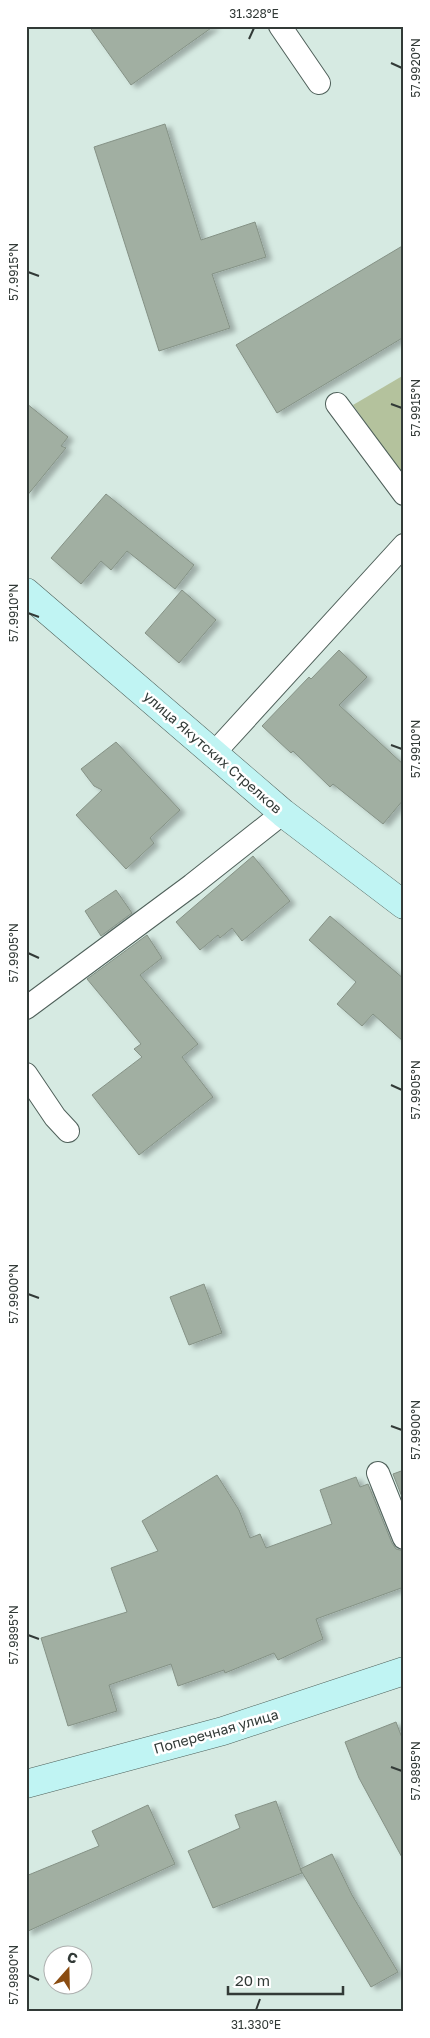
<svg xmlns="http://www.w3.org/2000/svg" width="430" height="2038" font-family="'Golos Text',sans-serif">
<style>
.green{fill:#b4c29d}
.building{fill:#a1afa2;stroke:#859286;filter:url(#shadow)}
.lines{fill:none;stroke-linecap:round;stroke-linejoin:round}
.lane-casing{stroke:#4f605a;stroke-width:24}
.secondary-casing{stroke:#4f605a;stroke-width:29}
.lane{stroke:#fff;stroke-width:22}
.secondary{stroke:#c0f4f3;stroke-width:28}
.ticks{fill:none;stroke:#323a37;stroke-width:2}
.labels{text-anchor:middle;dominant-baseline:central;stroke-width:5;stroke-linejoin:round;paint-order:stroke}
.street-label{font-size:14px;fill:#323a37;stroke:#fff}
.neatline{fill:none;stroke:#323a37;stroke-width:2}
.ticks-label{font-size:12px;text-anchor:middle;fill:#323a37}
</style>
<defs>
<filter id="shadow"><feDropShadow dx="5.5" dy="3" stdDeviation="2.5" flood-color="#0004"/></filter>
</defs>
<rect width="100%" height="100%" fill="#d6eae2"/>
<!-- green -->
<path class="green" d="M 404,375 L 404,477 L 353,405 Z"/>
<!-- building -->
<path class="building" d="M 89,26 L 214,26 L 131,85 Z
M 165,124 L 201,240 L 255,222 L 266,257 L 212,274 L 230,328 L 159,351 L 94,147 Z
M 404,245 L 404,337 L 277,413 L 236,345 Z
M 26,403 L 68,437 L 61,446 L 66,448 L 26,497 Z
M 106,494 L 194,565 L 175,589 L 127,551 L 111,570 L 101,561 L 81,584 L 51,558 Z
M 182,590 L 216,620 L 179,663 L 145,633 Z
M 339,650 L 367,677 L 339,705 L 404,765 L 404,799 L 383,824 L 333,784 L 330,787 L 293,751 L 291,753 L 262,726 L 309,677 L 311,679 Z
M 116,742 L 180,810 L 150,838 L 154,843 L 126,869 L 76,815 L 102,790 L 94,786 L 81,769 Z
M 253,856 L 290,901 L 242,941 L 232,928 L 220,938 L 218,935 L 200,950 L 176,922 Z
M 116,890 L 132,913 L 101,936 L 85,911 Z
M 330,916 L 404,979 L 404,1042 L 373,1014 L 362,1026 L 337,1004 L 356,982 L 309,940 Z
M 147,935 L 162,958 L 140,975 L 198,1044 L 182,1057 L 213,1097 L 139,1155 L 92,1095 L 142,1057 L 134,1049 L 141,1044 L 87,979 Z
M 204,1284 L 222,1333 L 189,1345 L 170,1297 Z
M 404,1470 L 404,1502 L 393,1474 Z
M 217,1475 L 239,1510 L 250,1538 L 260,1534 L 266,1548 L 332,1524 L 320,1490 L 356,1477 L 360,1487 L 368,1484 L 392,1543 L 396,1549 L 404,1551 L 404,1587 L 316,1619 L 323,1639 L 278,1660 L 274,1653 L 225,1673 L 224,1670 L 178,1686 L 171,1664 L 109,1685 L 117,1711 L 68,1726 L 41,1638 L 127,1612 L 111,1568 L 158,1551 L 142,1521 Z
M 396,1722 L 404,1743 L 404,1861 L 359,1778 L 345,1742 Z
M 276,1801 L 302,1873 L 213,1908 L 188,1851 L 240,1828 L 235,1815 Z
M 148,1805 L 175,1864 L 26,1932 L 26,1876 L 99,1846 L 92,1831 Z
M 332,1854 L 352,1895 L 398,1972 L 371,1987 L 300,1869 Z"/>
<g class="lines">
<!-- lane casing -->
<g class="lane-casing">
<path id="lane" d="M 280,26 L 319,83
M 337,404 L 404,494
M 215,752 L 404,545
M 26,1008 L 192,885 L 283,813
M 26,1074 L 55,1117 L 68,1131
M 378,1473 L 404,1538"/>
</g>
<!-- secondary casing -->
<g class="secondary-casing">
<path id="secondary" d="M 26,592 L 283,813 L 404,905
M 26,1784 L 223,1731 L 404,1671"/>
</g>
<!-- lane -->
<use href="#lane" class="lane"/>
<!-- secondary -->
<use href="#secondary" class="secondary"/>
</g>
<!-- ticks -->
<path class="ticks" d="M 249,39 L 254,28M 391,63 L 402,68M 28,272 L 39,276M 391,404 L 402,408M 28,613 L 39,617M 391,745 L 402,749M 28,953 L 39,958M 391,1085 L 402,1090M 28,1294 L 39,1298M 391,1426 L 402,1430M 28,1635 L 39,1639M 391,1767 L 402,1771M 28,1975 L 39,1980M 256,2010 L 260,1999"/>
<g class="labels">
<!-- street labels -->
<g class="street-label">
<text transform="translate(213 752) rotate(41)">улица Якутских Стрелков</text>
<text transform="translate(216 1731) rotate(-16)">Поперечная улица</text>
</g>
</g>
<!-- border -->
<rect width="430" height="2038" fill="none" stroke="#ffffff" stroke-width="55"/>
<!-- north arrow -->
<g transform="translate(68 1970) rotate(20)"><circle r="24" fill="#ffffff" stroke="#adb0af"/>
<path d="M0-4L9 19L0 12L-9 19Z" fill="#8a4c11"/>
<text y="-8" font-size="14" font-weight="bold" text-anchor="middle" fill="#323a37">С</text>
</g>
<!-- scale -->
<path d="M228 1986v8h115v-8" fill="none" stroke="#323a37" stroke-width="2.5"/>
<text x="235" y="1986" font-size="15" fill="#323a37" stroke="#ffffff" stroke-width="4" paint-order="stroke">20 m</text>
<rect x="28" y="28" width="374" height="1982" class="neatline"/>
<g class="ticks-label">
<text x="254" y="18">31.328°E</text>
<text transform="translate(416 68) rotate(-90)" y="4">57.9920°N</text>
<text transform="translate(14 272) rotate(-90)" y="4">57.9915°N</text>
<text transform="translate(416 408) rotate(-90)" y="4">57.9915°N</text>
<text transform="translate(14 613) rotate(-90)" y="4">57.9910°N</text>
<text transform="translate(416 749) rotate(-90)" y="4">57.9910°N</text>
<text transform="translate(14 953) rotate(-90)" y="4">57.9905°N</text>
<text transform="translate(416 1090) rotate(-90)" y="4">57.9905°N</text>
<text transform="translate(14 1294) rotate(-90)" y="4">57.9900°N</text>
<text transform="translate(416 1430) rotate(-90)" y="4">57.9900°N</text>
<text transform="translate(14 1635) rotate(-90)" y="4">57.9895°N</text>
<text transform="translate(416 1771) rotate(-90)" y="4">57.9895°N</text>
<text transform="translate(14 1975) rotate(-90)" y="4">57.9890°N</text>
<text x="256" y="2029">31.330°E</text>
</g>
</svg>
